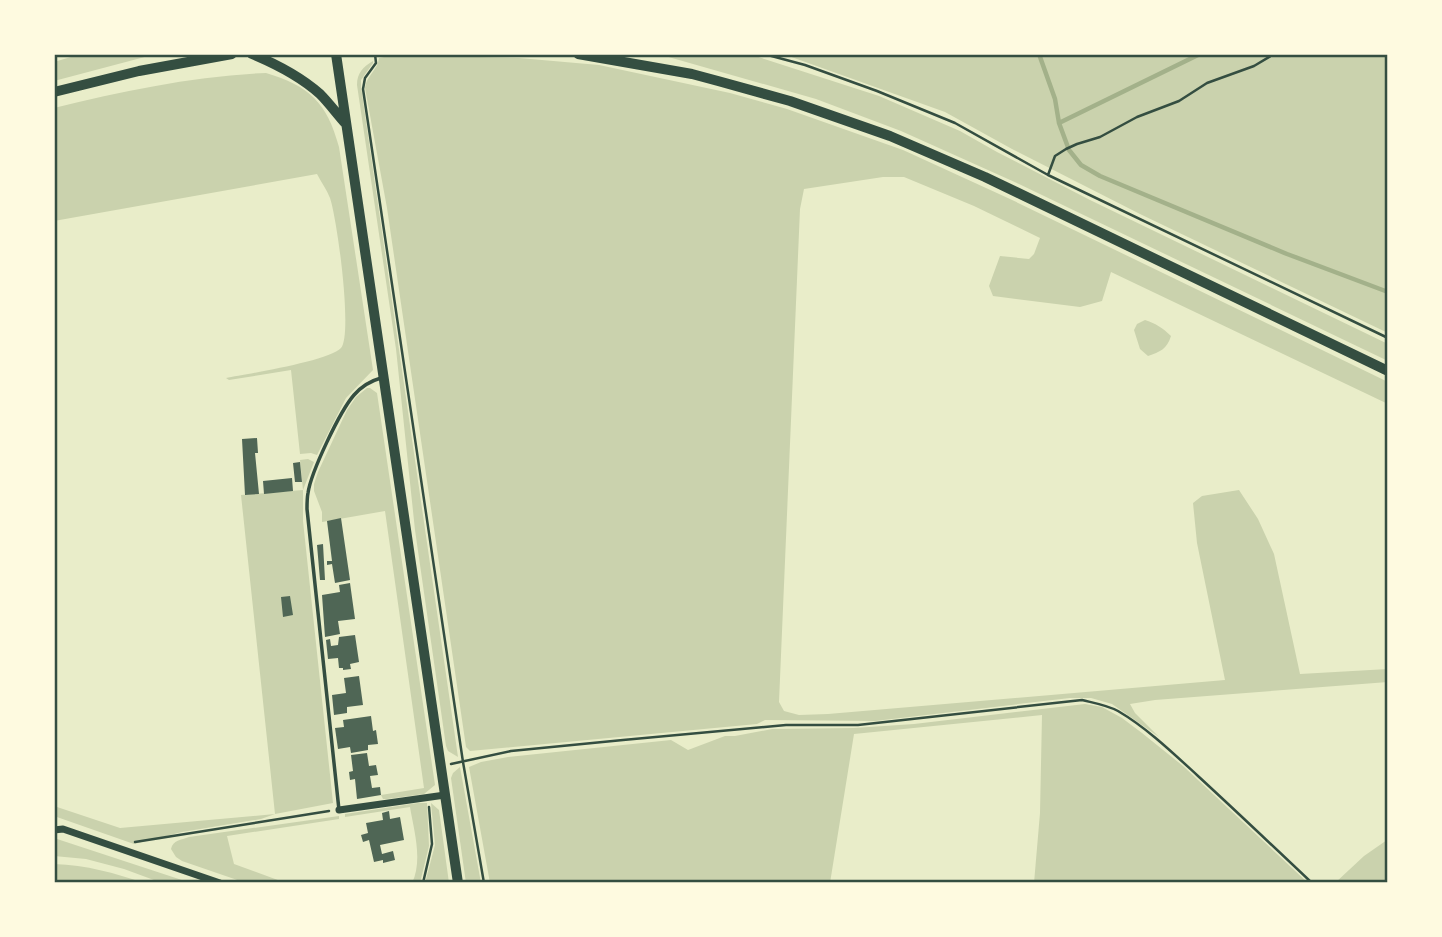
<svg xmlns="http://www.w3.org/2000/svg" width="1442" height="937" font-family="'Asap Condensed',sans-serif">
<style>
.green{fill:#cad2ad}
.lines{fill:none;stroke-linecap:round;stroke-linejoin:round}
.stream{stroke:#a3b18a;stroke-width:4.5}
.building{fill:#4f6655}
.path{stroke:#344e41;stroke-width:2.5}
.service{stroke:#344e41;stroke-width:3.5}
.minor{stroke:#344e41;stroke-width:7}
.secondary{stroke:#344e41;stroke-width:10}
.primary{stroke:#344e41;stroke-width:10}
.neatline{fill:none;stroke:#344e41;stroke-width:2.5}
</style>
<rect width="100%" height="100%" fill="#e9edc9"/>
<!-- green -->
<path class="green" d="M 81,54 L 156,54 L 54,81 L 54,62 Z
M 658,54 L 749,54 L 879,96 L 960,131 L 997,152 L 1090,200 L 1388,344 L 1388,361 L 1019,184 L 901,131 L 816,99 Z
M 783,54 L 1388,54 L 1388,221 L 1386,227 L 1388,232 L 1388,333 L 1140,214 L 1012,149 L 945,112 Z
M 394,55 L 519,58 L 599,65 L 730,93 L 787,109 L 903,150 L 1010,199 L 1388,382 L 1388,404 L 1111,272 L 1102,301 L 1080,307 L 993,296 L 989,286 L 1000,256 L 1029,259 L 1034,254 L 1040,238 L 974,206 L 904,177 L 883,177 L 804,189 L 800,209 L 779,702 L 784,711 L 799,715 L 828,714 L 1225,680 L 1197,543 L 1193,503 L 1202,496 L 1239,490 L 1258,519 L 1274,554 L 1300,674 L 1388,669 L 1388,682 L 1155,700 L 1130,704 L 1135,713 L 1159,737 L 1112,704 L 1091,698 L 1070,698 L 875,721 L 765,720 L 757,724 L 470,751 L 466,747 L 387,208 L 365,88 C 366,76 378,70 379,58 Z
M 373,61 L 373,63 L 361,80 L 361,87 L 458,757 L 448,751 L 446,746 L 415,530 L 396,349 L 357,85 C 357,73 363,67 373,61 Z
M 266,73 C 309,86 327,102 339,147 L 373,370 L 346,398 L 317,455 L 311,453 L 300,454 L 291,370 L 229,380 L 226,378 C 247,374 329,361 341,348 C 353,334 337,218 330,198 C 327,190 321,182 317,174 L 54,221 L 54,108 C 123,91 195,76 266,73 Z
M 1145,320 C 1155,323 1163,328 1171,336 C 1167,349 1160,352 1148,356 L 1140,349 L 1134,330 L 1137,324 Z
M 367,388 L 370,388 L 377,393 L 435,785 L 424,794 L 387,799 L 383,799 L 381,795 L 424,788 L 385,511 L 322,522 L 322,512 L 314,491 L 314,484 L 318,472 L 347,410 L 356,397 Z
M 308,459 L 314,462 L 303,490 L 303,521 L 333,803 L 275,814 L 261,819 L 182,832 L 134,844 L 54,816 L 54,806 L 120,828 L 275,814 L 241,495 L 303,490 L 300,460 Z
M 1085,704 L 1102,707 L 1122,718 L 1142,733 L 1183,766 L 1308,883 L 1034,883 L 1040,813 L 1042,715 L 854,734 L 830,883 L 490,883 L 469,767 L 481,762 L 508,757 L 671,740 L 688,750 L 725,736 L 735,736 L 772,729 L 854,728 L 914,724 Z
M 460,767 L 481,883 L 466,883 L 451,778 L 453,773 Z
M 418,803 L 427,803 L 429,846 L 420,883 L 412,883 C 423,860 414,831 410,807 L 345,817 L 345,814 Z
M 431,803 L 439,810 L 449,883 L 425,883 L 435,845 Z
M 339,816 L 339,819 L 227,836 L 234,864 L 286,883 L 246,883 L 182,861 L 176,857 L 171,849 C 173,840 181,840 189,837 Z
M 54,838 L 191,883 L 162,883 L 124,869 L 86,859 L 54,856 Z
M 1387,840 L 1388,883 L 1335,883 L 1364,856 Z
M 54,864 C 87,865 114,873 144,883 L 54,883 Z"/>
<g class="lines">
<!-- stream -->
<path class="stream" d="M 1039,54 L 1055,99 L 1059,123 L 1200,54
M 1059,123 L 1069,150 L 1081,165 L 1100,176 L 1287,254 L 1388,292"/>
</g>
<!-- building -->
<path class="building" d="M 257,438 L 258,453 L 255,453 L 259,494 L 245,495 L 242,439 Z
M 300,462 L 302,482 L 295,482 L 293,463 Z
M 292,478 L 293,491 L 264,494 L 263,481 Z
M 341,518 L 350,580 L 335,583 L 332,564 L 327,565 L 327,561 L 332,561 L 327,521 Z
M 323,544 L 325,580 L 320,580 L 317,545 Z
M 350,583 L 355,619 L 338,621 L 340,634 L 325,637 L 322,595 L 340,592 L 339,585 Z
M 290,596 L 293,615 L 283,617 L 281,597 Z
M 355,635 L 359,662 L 350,664 L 351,669 L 343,670 L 343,668 L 339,668 L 338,658 L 328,659 L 326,640 L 330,639 L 331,646 L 338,645 L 339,637 Z
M 359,676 L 363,705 L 347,707 L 347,713 L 334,715 L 332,695 L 346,693 L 344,678 Z
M 371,716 L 373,731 L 376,730 L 378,744 L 368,745 L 368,750 L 351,753 L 350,747 L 338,749 L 335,728 L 344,727 L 343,720 Z
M 367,753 L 369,766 L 376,765 L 378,775 L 370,776 L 372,788 L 380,787 L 381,795 L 357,799 L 355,779 L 350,780 L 349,772 L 353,771 L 351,755 Z
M 389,811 L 390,819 L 400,817 L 404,840 L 380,845 L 382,854 L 393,851 L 395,860 L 383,863 L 383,860 L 374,862 L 369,840 L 363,842 L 361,835 L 368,833 L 366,823 L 383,820 L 382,813 Z"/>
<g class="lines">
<!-- path -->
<path class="path" d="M 375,54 L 376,63 L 365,78 L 363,89 L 463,762 L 484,883
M 764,54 L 805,65 L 877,91 L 955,123 L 1048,175 L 1388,338
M 1048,175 L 1055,156 L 1066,149 L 1077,144 L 1100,137 L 1137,117 L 1179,101 L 1207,83 L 1254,66 L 1274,54
M 451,764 L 511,751 L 623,740 L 786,725 L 858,725 L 1082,700 C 1094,703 1107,705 1118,711 C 1147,728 1173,753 1198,776 C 1236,811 1274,847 1312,883
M 135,842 L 329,811
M 423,883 L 432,844 L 429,807"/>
<!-- service -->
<path class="service" d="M 339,810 L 307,509 C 307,504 307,498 308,493 C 311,472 340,411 354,395 C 361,387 370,381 381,378"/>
<!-- minor -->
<path class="minor" d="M 339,810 L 445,795
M 54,830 L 63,829 L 220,883"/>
<!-- secondary -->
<path class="secondary" d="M 252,54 C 276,64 300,76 320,94 C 329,103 337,114 346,124
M 336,54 L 458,883"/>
<!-- primary -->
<path class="primary" d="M 578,54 L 692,74 L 718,81 L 790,101 L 890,136 L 985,177 L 1388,371
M 54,92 L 139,71 L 232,54"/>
</g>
<!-- border -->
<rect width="1442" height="937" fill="none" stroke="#fefae0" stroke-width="112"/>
<rect x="56" y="56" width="1330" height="825" class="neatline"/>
</svg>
